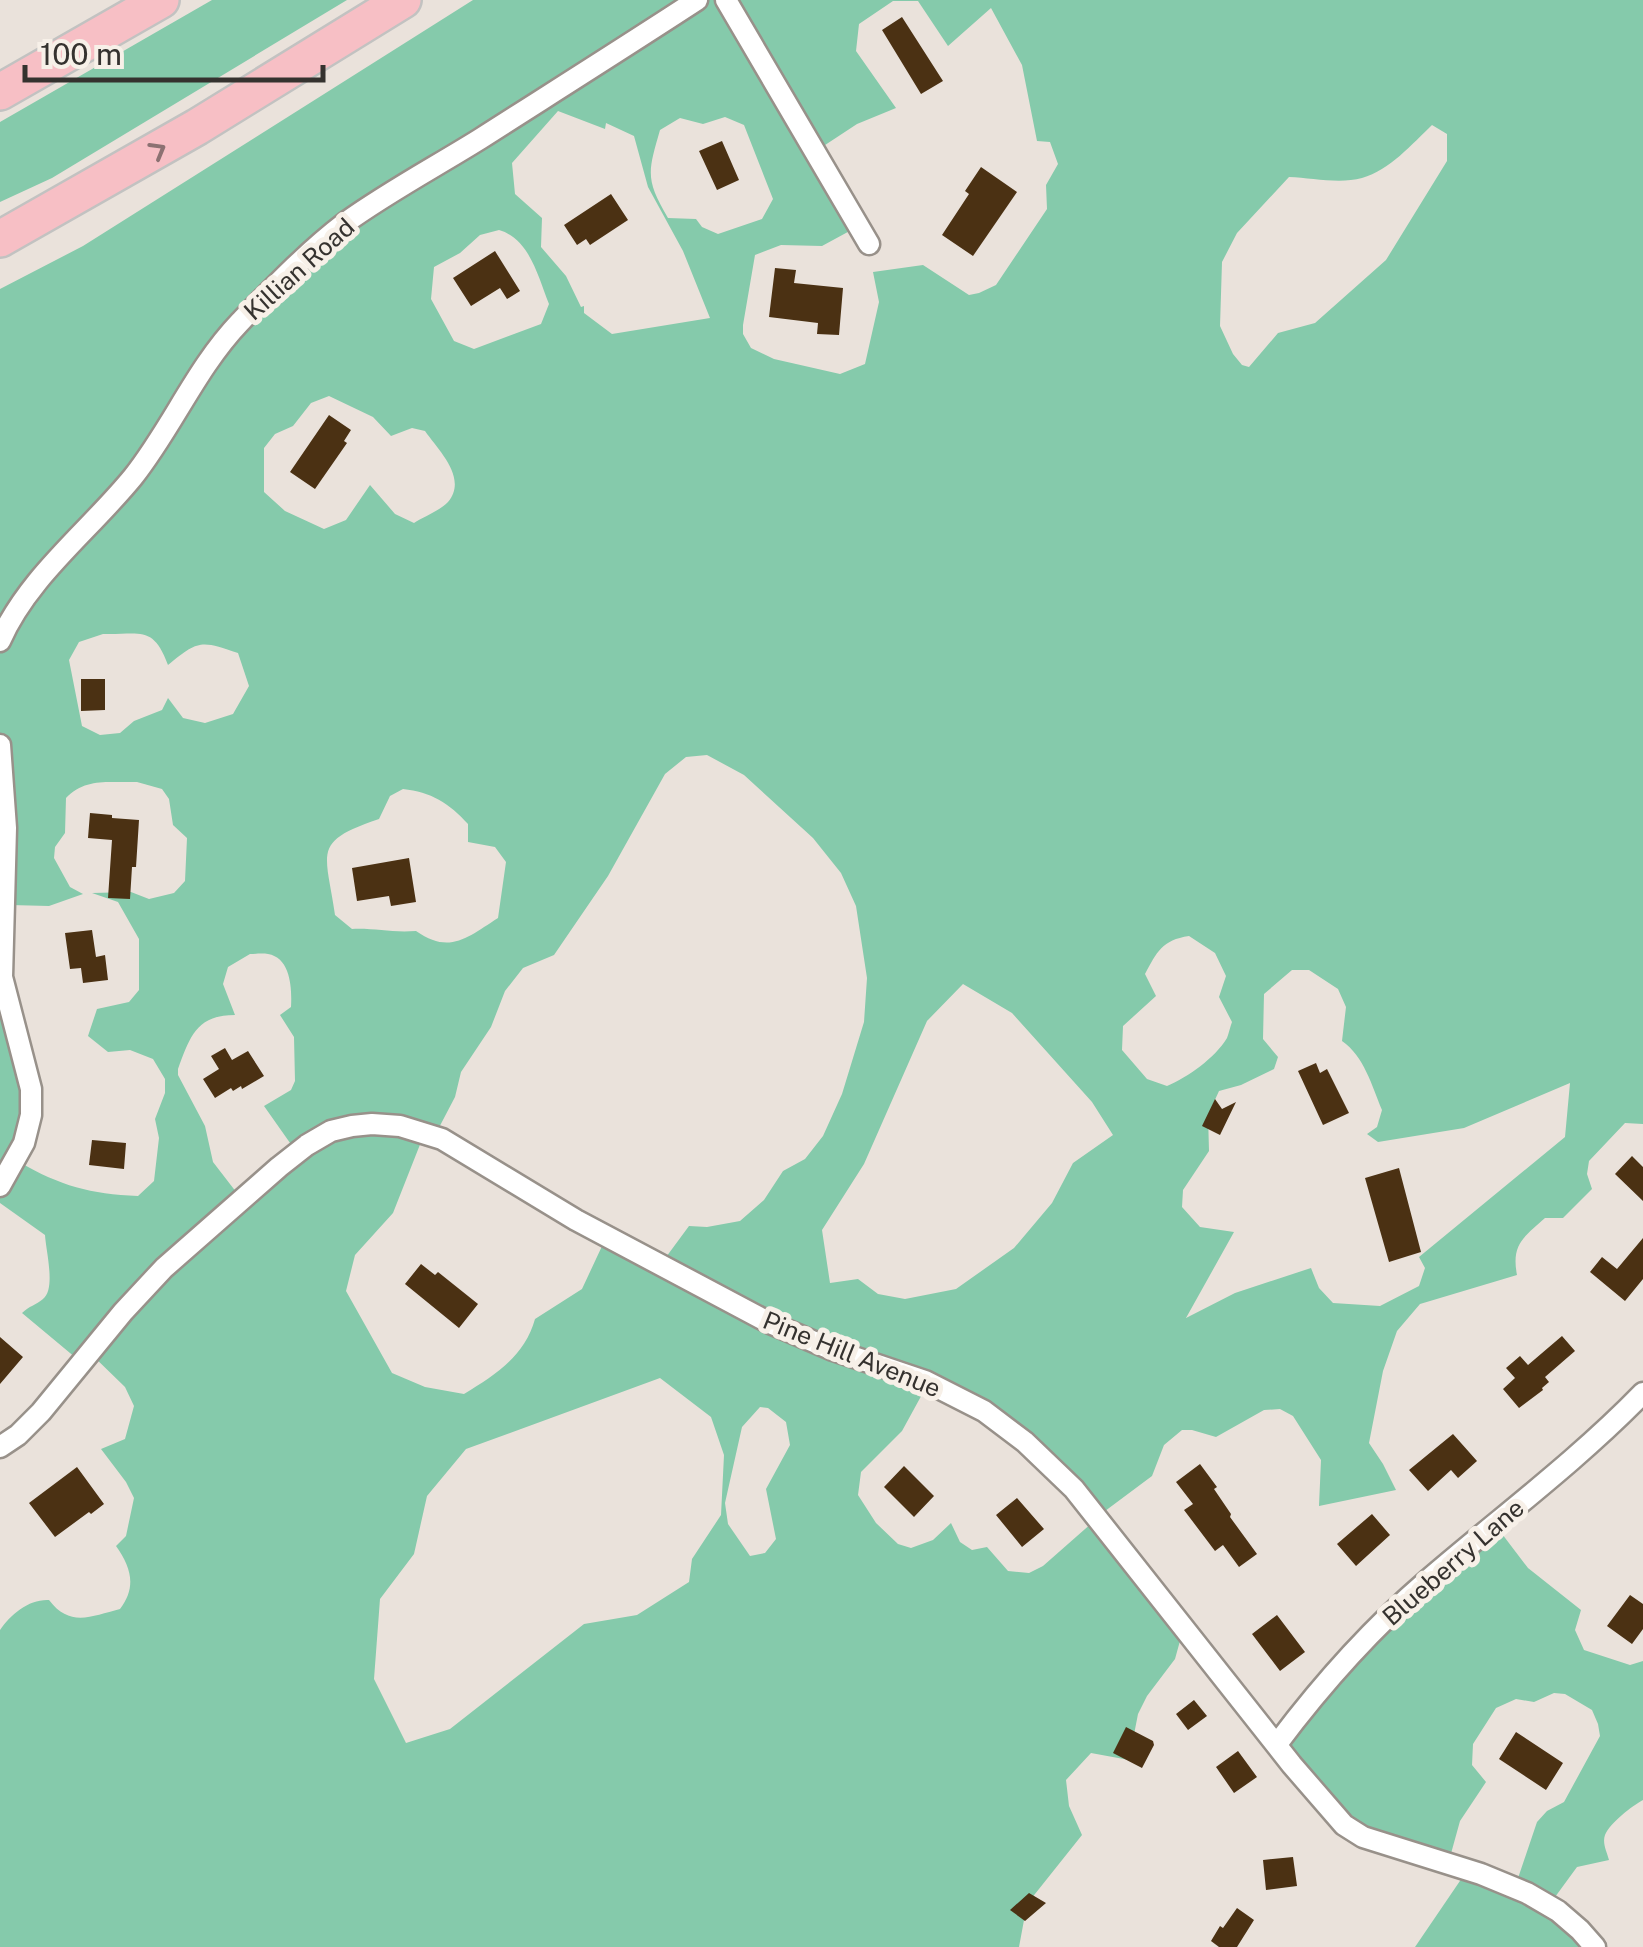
<svg xmlns="http://www.w3.org/2000/svg" width="1643" height="1947" font-family="'Public Sans',sans-serif">
<style>
.green{fill:#85caab;fill-rule:evenodd}
.building{fill:#4b3113}
.lines{fill:none;stroke-linecap:round;stroke-linejoin:round}
.minor-casing{stroke:#98918a;stroke-width:25}
.motorway-casing{stroke:#c2c2c1;stroke-width:40}
.minor{stroke:#fff;stroke-width:20}
.motorway{stroke:#f7bfc5;stroke-width:35}
.oneway{stroke:#8c7172}
.labels{text-anchor:middle;dominant-baseline:central;stroke-width:10;stroke-linejoin:round;paint-order:stroke}
.street-label{font-size:25px;fill:#35322f;stroke:#f7f0e8}
</style>
<rect width="100%" height="100%" fill="#eae2db"/>
<!-- green -->
<path class="green" d="M 212,0 L 347,0 L 52,178 L 0,202 L 0,122 Z
M 473,0 L 1643,0 L 1643,1124 L 1625,1123 L 1589,1161 L 1587,1174 L 1592,1189 L 1563,1218 L 1545,1218 C 1524,1237 1511,1244 1517,1275 L 1420,1304 L 1397,1331 L 1383,1371 L 1369,1443 L 1383,1464 L 1396,1490 L 1319,1506 L 1321,1460 L 1293,1416 L 1280,1409 L 1264,1410 L 1216,1437 L 1192,1430 L 1182,1430 L 1164,1445 L 1152,1476 L 1093,1520 L 1028,1452 L 976,1414 L 925,1389 L 902,1431 L 861,1472 L 858,1495 L 876,1523 L 898,1544 L 911,1548 L 933,1540 L 951,1523 L 960,1542 L 972,1550 L 987,1547 L 1008,1571 L 1029,1573 L 1043,1566 L 1093,1522 L 1183,1630 L 1175,1659 L 1147,1696 L 1138,1714 L 1129,1760 L 1091,1753 L 1066,1780 L 1069,1806 L 1082,1835 L 1027,1904 L 1019,1947 L 0,1947 L 0,1630 C 11,1614 29,1599 49,1600 C 70,1628 92,1616 120,1609 C 137,1587 131,1567 116,1546 L 126,1536 L 134,1498 L 126,1482 L 101,1449 L 125,1439 L 134,1406 L 125,1387 L 88,1351 L 76,1358 L 22,1313 C 29,1306 36,1305 43,1299 C 56,1289 46,1251 45,1235 L 0,1203 L 0,289 L 83,246 ZM 893,1 L 918,1 L 948,46 L 991,8 L 1022,65 L 1037,141 L 1050,142 L 1058,164 L 1046,185 L 1047,209 L 996,285 L 979,293 L 969,295 L 923,265 L 873,272 L 879,302 L 865,364 L 840,374 L 774,359 L 751,348 L 743,334 L 743,325 L 755,255 L 781,245 L 822,246 L 857,227 L 819,149 L 857,124 L 896,108 L 856,51 L 859,24 ZM 558,111 L 605,129 L 606,123 L 634,136 L 648,187 L 683,251 L 710,318 L 612,334 L 584,313 L 584,306 L 581,307 L 566,276 L 541,247 L 542,218 L 515,194 L 512,163 ZM 725,117 L 744,125 L 773,199 L 762,219 L 718,234 L 702,227 L 696,219 L 668,218 C 645,179 648,172 660,130 L 680,118 L 703,124 ZM 1432,125 L 1447,134 L 1447,161 L 1386,260 L 1315,323 L 1278,333 L 1249,367 L 1242,365 L 1233,354 L 1220,326 L 1222,262 L 1237,233 L 1289,177 C 1312,178 1340,184 1362,178 C 1390,170 1412,144 1432,125 ZM 499,230 C 530,239 538,277 549,304 L 541,324 L 474,349 L 454,341 L 431,299 L 434,267 L 460,253 L 480,235 ZM 329,396 L 373,417 L 391,436 L 412,428 L 425,431 C 439,451 468,478 448,502 C 441,510 423,517 414,523 L 395,514 L 370,485 L 346,520 L 324,529 L 285,511 L 264,492 L 264,448 L 275,434 L 293,426 L 311,403 ZM 103,634 C 141,635 153,625 168,665 C 198,640 201,640 238,653 L 249,686 L 233,714 L 205,723 L 183,718 L 168,698 L 162,710 L 134,721 L 120,733 L 100,735 L 82,726 L 69,660 L 79,642 ZM 707,755 L 744,775 L 813,838 L 841,873 L 856,906 L 867,978 L 864,1022 L 842,1094 L 823,1136 L 805,1159 L 783,1171 L 764,1200 L 740,1221 L 707,1227 L 689,1226 L 658,1268 L 603,1244 L 582,1289 L 535,1319 C 525,1356 495,1375 464,1394 L 425,1387 L 392,1373 L 346,1291 L 355,1255 L 393,1213 L 421,1142 L 433,1139 L 455,1097 L 461,1072 L 491,1027 L 505,991 L 523,968 L 554,955 L 608,876 L 665,774 L 686,757 ZM 137,782 L 162,789 L 169,799 L 173,825 L 187,838 L 185,881 L 174,893 L 149,899 L 131,892 L 92,893 L 118,902 L 139,939 L 139,990 L 129,1002 L 97,1009 L 88,1036 L 108,1052 L 130,1050 L 153,1059 L 165,1079 L 165,1093 L 155,1119 L 159,1138 L 154,1181 L 138,1196 C 90,1194 61,1186 19,1162 L 29,1136 L 42,1089 L 26,1054 L 4,971 L 10,905 L 49,906 L 83,894 L 70,887 L 54,858 L 55,847 L 65,833 L 66,798 C 86,777 110,783 137,782 ZM 403,789 C 431,792 449,803 468,824 L 468,842 L 495,847 L 506,862 L 498,918 C 468,937 450,955 416,931 C 392,933 375,928 352,929 L 335,915 C 326,851 311,842 379,819 L 390,796 ZM 1189,936 L 1215,953 L 1226,976 L 1219,997 L 1232,1022 C 1230,1027 1229,1033 1227,1038 C 1215,1058 1188,1077 1167,1086 L 1147,1079 L 1122,1050 L 1123,1026 L 1156,996 L 1145,974 C 1157,952 1162,940 1189,936 ZM 250,954 C 256,954 262,953 268,954 C 291,958 292,989 291,1007 L 280,1015 L 294,1037 L 295,1081 L 291,1090 L 264,1106 L 295,1150 L 240,1197 L 213,1162 L 205,1126 L 178,1075 L 178,1069 C 190,1037 196,1015 235,1015 L 223,984 L 228,967 ZM 1292,970 L 1309,970 L 1338,989 L 1346,1007 L 1342,1041 C 1364,1056 1372,1086 1382,1110 L 1377,1127 L 1367,1134 L 1378,1142 L 1464,1128 L 1570,1083 L 1565,1137 L 1419,1257 L 1425,1268 L 1419,1286 L 1380,1306 L 1333,1303 L 1319,1288 L 1311,1268 L 1235,1293 L 1186,1318 L 1234,1232 L 1200,1227 L 1182,1207 L 1183,1190 L 1209,1151 L 1208,1115 L 1219,1091 L 1241,1085 L 1274,1069 L 1278,1057 L 1263,1039 L 1264,994 ZM 963,984 L 1012,1013 L 1092,1102 L 1113,1135 L 1073,1163 L 1052,1203 L 1014,1248 L 956,1289 L 905,1299 L 878,1294 L 858,1279 L 830,1283 L 822,1230 L 864,1164 L 927,1021 ZM 660,1378 L 711,1417 L 724,1455 L 721,1515 L 692,1559 L 689,1582 L 637,1615 L 584,1624 L 450,1729 L 406,1743 L 374,1679 L 380,1599 L 414,1554 L 427,1496 L 466,1449 ZM 760,1407 L 768,1408 L 786,1422 L 790,1445 L 766,1489 L 776,1539 L 765,1553 L 750,1556 L 728,1524 L 725,1503 L 742,1427 Z
M 1496,1526 L 1528,1568 L 1581,1610 L 1575,1630 L 1584,1650 L 1630,1665 L 1643,1661 L 1643,1800 C 1632,1806 1610,1823 1605,1835 C 1602,1843 1607,1852 1609,1860 L 1577,1867 L 1547,1908 L 1584,1947 L 1415,1947 L 1464,1875 L 1514,1890 L 1537,1822 L 1547,1811 L 1564,1802 L 1600,1736 L 1598,1724 L 1592,1710 L 1565,1694 L 1554,1693 L 1534,1702 L 1516,1699 L 1496,1708 L 1473,1744 L 1472,1765 L 1486,1782 L 1460,1821 L 1447,1868 L 1366,1840 L 1278,1743 L 1326,1684 Z"/>
<!-- building -->
<path class="building" d="M 902,17 L 943,81 L 921,94 L 882,30 Z
M 722,141 L 739,180 L 717,190 L 699,151 Z
M 981,167 L 1017,192 L 973,256 L 942,235 L 969,194 L 965,191 Z
M 611,194 L 628,220 L 590,245 L 586,239 L 577,245 L 564,225 Z
M 495,251 L 520,291 L 507,299 L 500,288 L 471,306 L 453,278 Z
M 775,268 L 796,270 L 794,283 L 843,288 L 839,335 L 817,334 L 818,323 L 769,317 Z
M 329,415 L 351,430 L 344,441 L 347,443 L 315,489 L 290,472 Z
M 81,679 L 105,679 L 105,710 L 81,711 Z
M 90,813 L 112,815 L 112,818 L 139,820 L 136,867 L 132,867 L 130,899 L 108,898 L 112,840 L 88,838 Z
M 409,858 L 416,902 L 391,906 L 389,896 L 357,901 L 352,868 Z
M 92,930 L 96,957 L 105,955 L 108,980 L 83,983 L 81,968 L 70,969 L 65,933 Z
M 225,1048 L 232,1060 L 248,1051 L 264,1076 L 242,1089 L 241,1086 L 233,1091 L 231,1088 L 215,1098 L 203,1079 L 219,1069 L 211,1056 Z
M 1316,1063 L 1320,1073 L 1327,1069 L 1349,1113 L 1323,1125 L 1298,1071 Z
M 1215,1099 L 1222,1109 L 1236,1102 L 1220,1135 L 1202,1126 Z
M 92,1140 L 126,1143 L 124,1169 L 89,1165 Z
M 1632,1156 L 1643,1167 L 1643,1201 L 1615,1174 Z
M 1399,1168 L 1421,1252 L 1389,1262 L 1365,1178 Z
M 1643,1238 L 1643,1279 L 1625,1301 L 1590,1272 L 1602,1257 L 1617,1269 Z
M 421,1264 L 435,1275 L 438,1272 L 478,1304 L 459,1328 L 405,1284 Z
M 1562,1336 L 1575,1351 L 1545,1377 L 1549,1382 L 1542,1388 L 1543,1390 L 1519,1408 L 1503,1389 L 1515,1378 L 1506,1368 L 1520,1356 L 1528,1365 Z
M 0,1337 L 23,1357 L 0,1384 Z
M 1453,1434 L 1477,1461 L 1458,1478 L 1451,1470 L 1428,1491 L 1409,1470 Z
M 1200,1464 L 1217,1487 L 1214,1489 L 1231,1514 L 1230,1517 L 1257,1554 L 1239,1567 L 1223,1545 L 1215,1551 L 1184,1510 L 1193,1504 L 1176,1482 Z
M 904,1466 L 934,1496 L 914,1517 L 884,1487 Z
M 77,1467 L 104,1504 L 91,1514 L 89,1512 L 55,1537 L 29,1503 Z
M 1017,1498 L 1044,1529 L 1022,1547 L 996,1515 Z
M 1372,1514 L 1390,1535 L 1356,1566 L 1337,1544 Z
M 1630,1595 L 1643,1604 L 1643,1629 L 1632,1644 L 1607,1626 Z
M 1277,1615 L 1305,1652 L 1280,1671 L 1252,1634 Z
M 1194,1700 L 1207,1716 L 1188,1730 L 1176,1714 Z
M 1126,1727 L 1153,1741 L 1154,1745 L 1142,1768 L 1113,1753 Z
M 1516,1732 L 1563,1763 L 1546,1790 L 1499,1759 Z
M 1238,1751 L 1257,1777 L 1234,1793 L 1216,1767 Z
M 1293,1857 L 1297,1886 L 1266,1890 L 1263,1860 Z
M 1029,1893 L 1046,1903 L 1025,1921 L 1010,1910 Z
M 1237,1908 L 1254,1920 L 1237,1947 L 1219,1947 L 1211,1941 L 1220,1926 L 1223,1928 Z"/>
<g class="lines">
<!-- minor casing -->
<g class="minor-casing">
<path id="minor" d="M 726,0 L 869,244
M 0,641 C 28,577 89,531 133,477 C 172,428 196,368 240,322 C 273,288 307,252 345,223 C 388,192 435,167 480,139 C 552,93 625,47 697,0
M 0,745 L 6,828 L 2,977 L 31,1089 L 31,1115 L 24,1143 L 0,1186
M 0,1447 L 18,1435 L 41,1412 L 123,1312 L 164,1268 L 279,1167 L 307,1145 L 331,1131 L 352,1126 L 372,1124 L 400,1126 L 442,1139 L 576,1220 L 770,1323 L 833,1350 L 925,1381 L 984,1411 L 1025,1442 L 1074,1489 L 1292,1765 L 1344,1825 L 1363,1837 L 1481,1874 L 1527,1893 L 1558,1911 L 1580,1930 L 1595,1947
M 1277,1744 C 1322,1684 1371,1629 1428,1580 C 1500,1518 1577,1461 1643,1393"/>
</g>
<!-- motorway casing -->
<g class="motorway-casing">
<path id="motorway" d="M 0,92 L 161,0
M 0,239 L 197,127 L 403,0"/>
</g>
<!-- minor -->
<use href="#minor" class="minor"/>
<!-- motorway -->
<use href="#motorway" class="motorway"/>
</g>
<!-- one-way arrows -->
<defs><path id="oneway-chevron" d="M-2-3.5L2.5 0L-2 3.5" fill="none" stroke-width="1.6" stroke-linecap="round" stroke-linejoin="round" transform="scale(2.5)"/></defs>
<use class="oneway" href="#oneway-chevron" transform="translate(158 150) rotate(-30)"/>
<g class="labels">
<!-- street labels -->
<g class="street-label">
<text transform="translate(299 269) rotate(-42)">Killian Road</text>
<text transform="translate(852 1354) rotate(22)">Pine Hill Avenue</text>
<text transform="translate(1453 1562) rotate(-41)">Blueberry Lane</text>
</g>
</g>
<!-- scale -->
<path d="M25 65v15h298v-15" fill="none" stroke="#35322f" stroke-width="5"/>
<text x="40" y="65" font-size="30" fill="#35322f" stroke="#f7f0e8" stroke-width="8" paint-order="stroke">100 m</text>
</svg>
